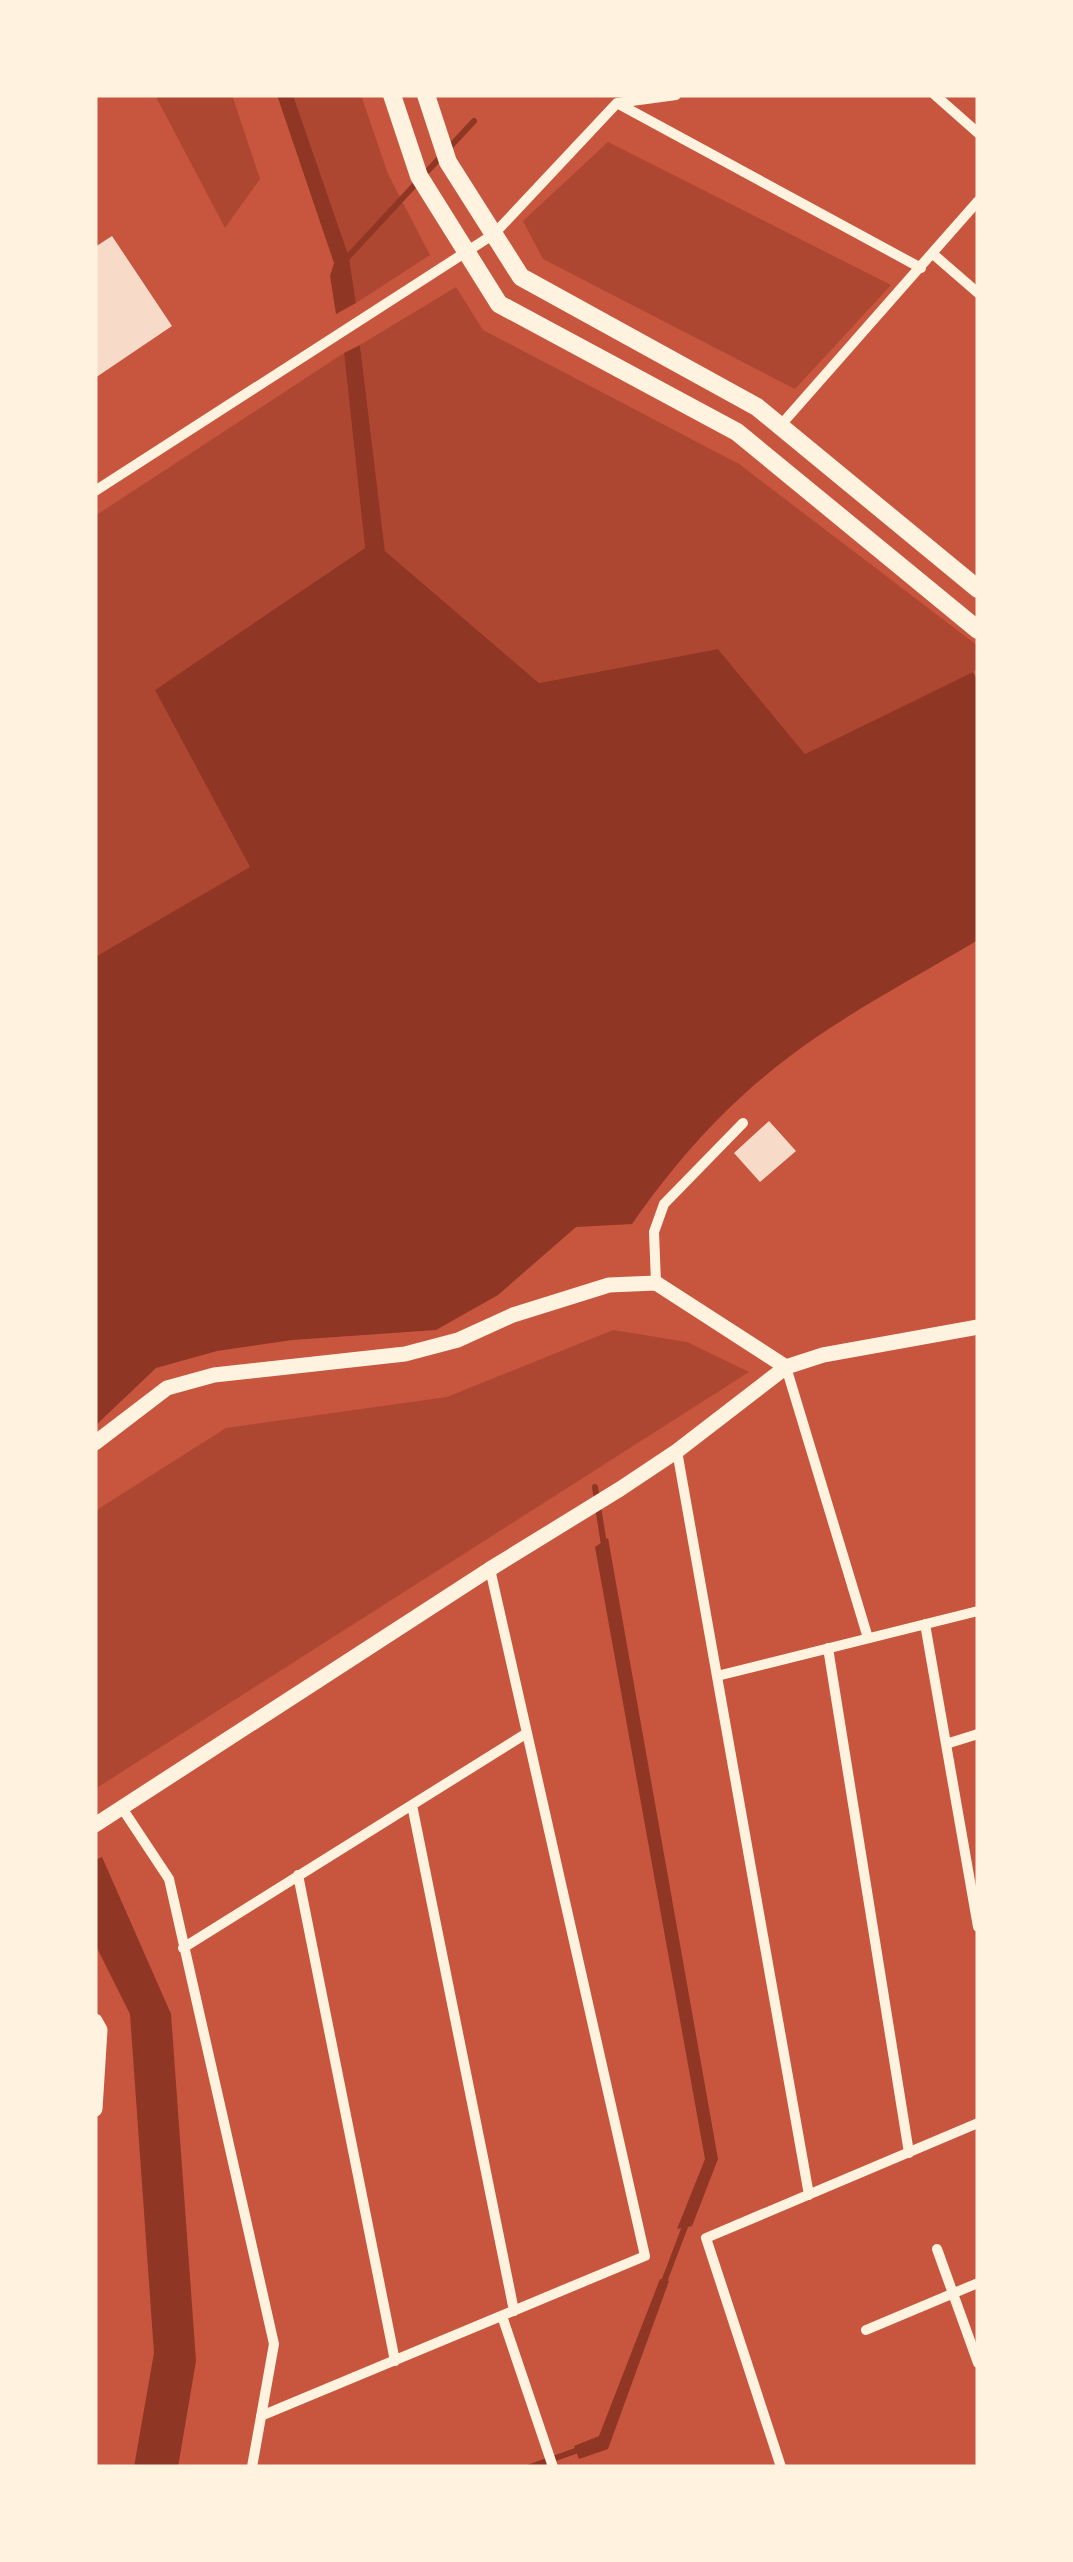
<svg xmlns="http://www.w3.org/2000/svg" width="1073" height="2562" font-family="'DM Sans',sans-serif">
<style>
.green{fill:#ae4732}
.water{fill:#8f3625}
.lines{fill:none;stroke-linecap:round;stroke-linejoin:round}
.stream{stroke:#8f3625;stroke-width:6}
.building{fill:#f7dbc8}
.minor{stroke:#fff3e0;stroke-width:10}
.tertiary{stroke:#fff3e0;stroke-width:15}
.secondary{stroke:#fff3e0;stroke-width:18}
</style>
<rect width="100%" height="100%" fill="#c8553d"/>
<!-- green -->
<path class="green" d="M 155,95 L 232,95 L 260,179 L 225,228 Z
M 293,95 L 361,95 L 388,174 L 430,255 L 356,303 L 349,257 Z
M 608,142 L 891,285 L 795,389 L 543,259 L 523,221 Z
M 456,287 L 483,330 L 739,464 L 978,646 L 978,667 L 973,672 L 805,754 L 718,649 L 539,683 L 385,551 L 360,345 Z
M 344,353 L 365,548 L 156,690 L 251,867 L 95,957 L 95,516 Z
M 613,1330 L 687,1342 L 749,1372 L 95,1789 L 95,1511 L 226,1428 L 447,1397 Z"/>
<!-- water -->
<path class="water" d="M 277,95 L 293,95 L 349,257 L 356,303 L 336,314 L 330,276 L 334,263 Z
M 360,345 L 385,551 L 539,683 L 718,649 L 805,754 L 973,672 L 978,681 L 978,940 C 906,983 829,1022 765,1076 C 713,1119 670,1170 632,1224 L 576,1227 L 498,1295 L 436,1330 L 292,1340 L 217,1351 L 156,1368 L 95,1426 L 95,957 L 250,867 L 155,690 L 365,548 L 344,353 Z
M 608,1538 L 718,2159 L 692,2226 L 677,2229 L 705,2159 L 595,1547 Z
M 102,1857 L 171,2014 L 196,2361 L 178,2467 L 134,2467 L 154,2353 L 130,2014 L 95,1944 L 95,1860 Z
M 660,2279 L 669,2281 L 608,2449 L 579,2459 L 574,2446 L 599,2436 Z"/>
<g class="lines">
<!-- stream -->
<path class="stream" d="M 346,259 L 474,121
M 595,1487 L 604,1545
M 662,2287 L 686,2224
M 530,2467 L 581,2449"/>
</g>
<!-- building -->
<path class="building" d="M 112,236 L 172,326 L 95,378 L 95,247 Z
M 769,1121 L 796,1151 L 760,1182 L 734,1153 Z"/>
<g class="lines">
<!-- minor -->
<path class="minor" d="M 935,95 L 978,133
M 617,103 L 921,268
M 933,254 L 978,293
M 780,426 L 978,201
M 95,491 L 494,234 L 617,103 L 676,95
M 656,1283 L 654,1232 L 664,1204 L 743,1123
M 786,1367 L 868,1638
M 677,1451 L 809,2195
M 925,1624 L 978,1927
M 828,1648 L 909,2153
M 717,1676 L 978,1611
M 946,1744 L 978,1734
M 412,1805 L 514,2311
M 122,1808 L 169,1879 L 274,2344 L 252,2467
M 298,1875 L 395,2361
M 183,1948 L 527,1733
M 937,2249 L 978,2363
M 502,2316 L 553,2467
M 866,2330 L 978,2283
M 261,2416 L 645,2256 L 490,1569
M 781,2467 L 706,2238 L 978,2123"/>
<!-- tertiary -->
<path class="tertiary" d="M 95,1443 L 167,1388 L 214,1375 L 405,1354 L 458,1340 L 513,1315 L 609,1285 L 656,1283 L 786,1367 L 823,1355 L 978,1327
M 95,1825 L 490,1569 L 620,1489 L 677,1451 L 786,1367
M 95,2021 L 100,2030 L 95,2109"/>
<!-- secondary -->
<path class="secondary" d="M 392,95 L 419,176 L 499,304 L 737,432 L 978,630
M 426,95 L 448,162 L 521,277 L 757,407 L 978,589"/>
</g>
<!-- border -->
<rect width="1073" height="2562" fill="none" stroke="#fff3e0" stroke-width="195"/>
</svg>
